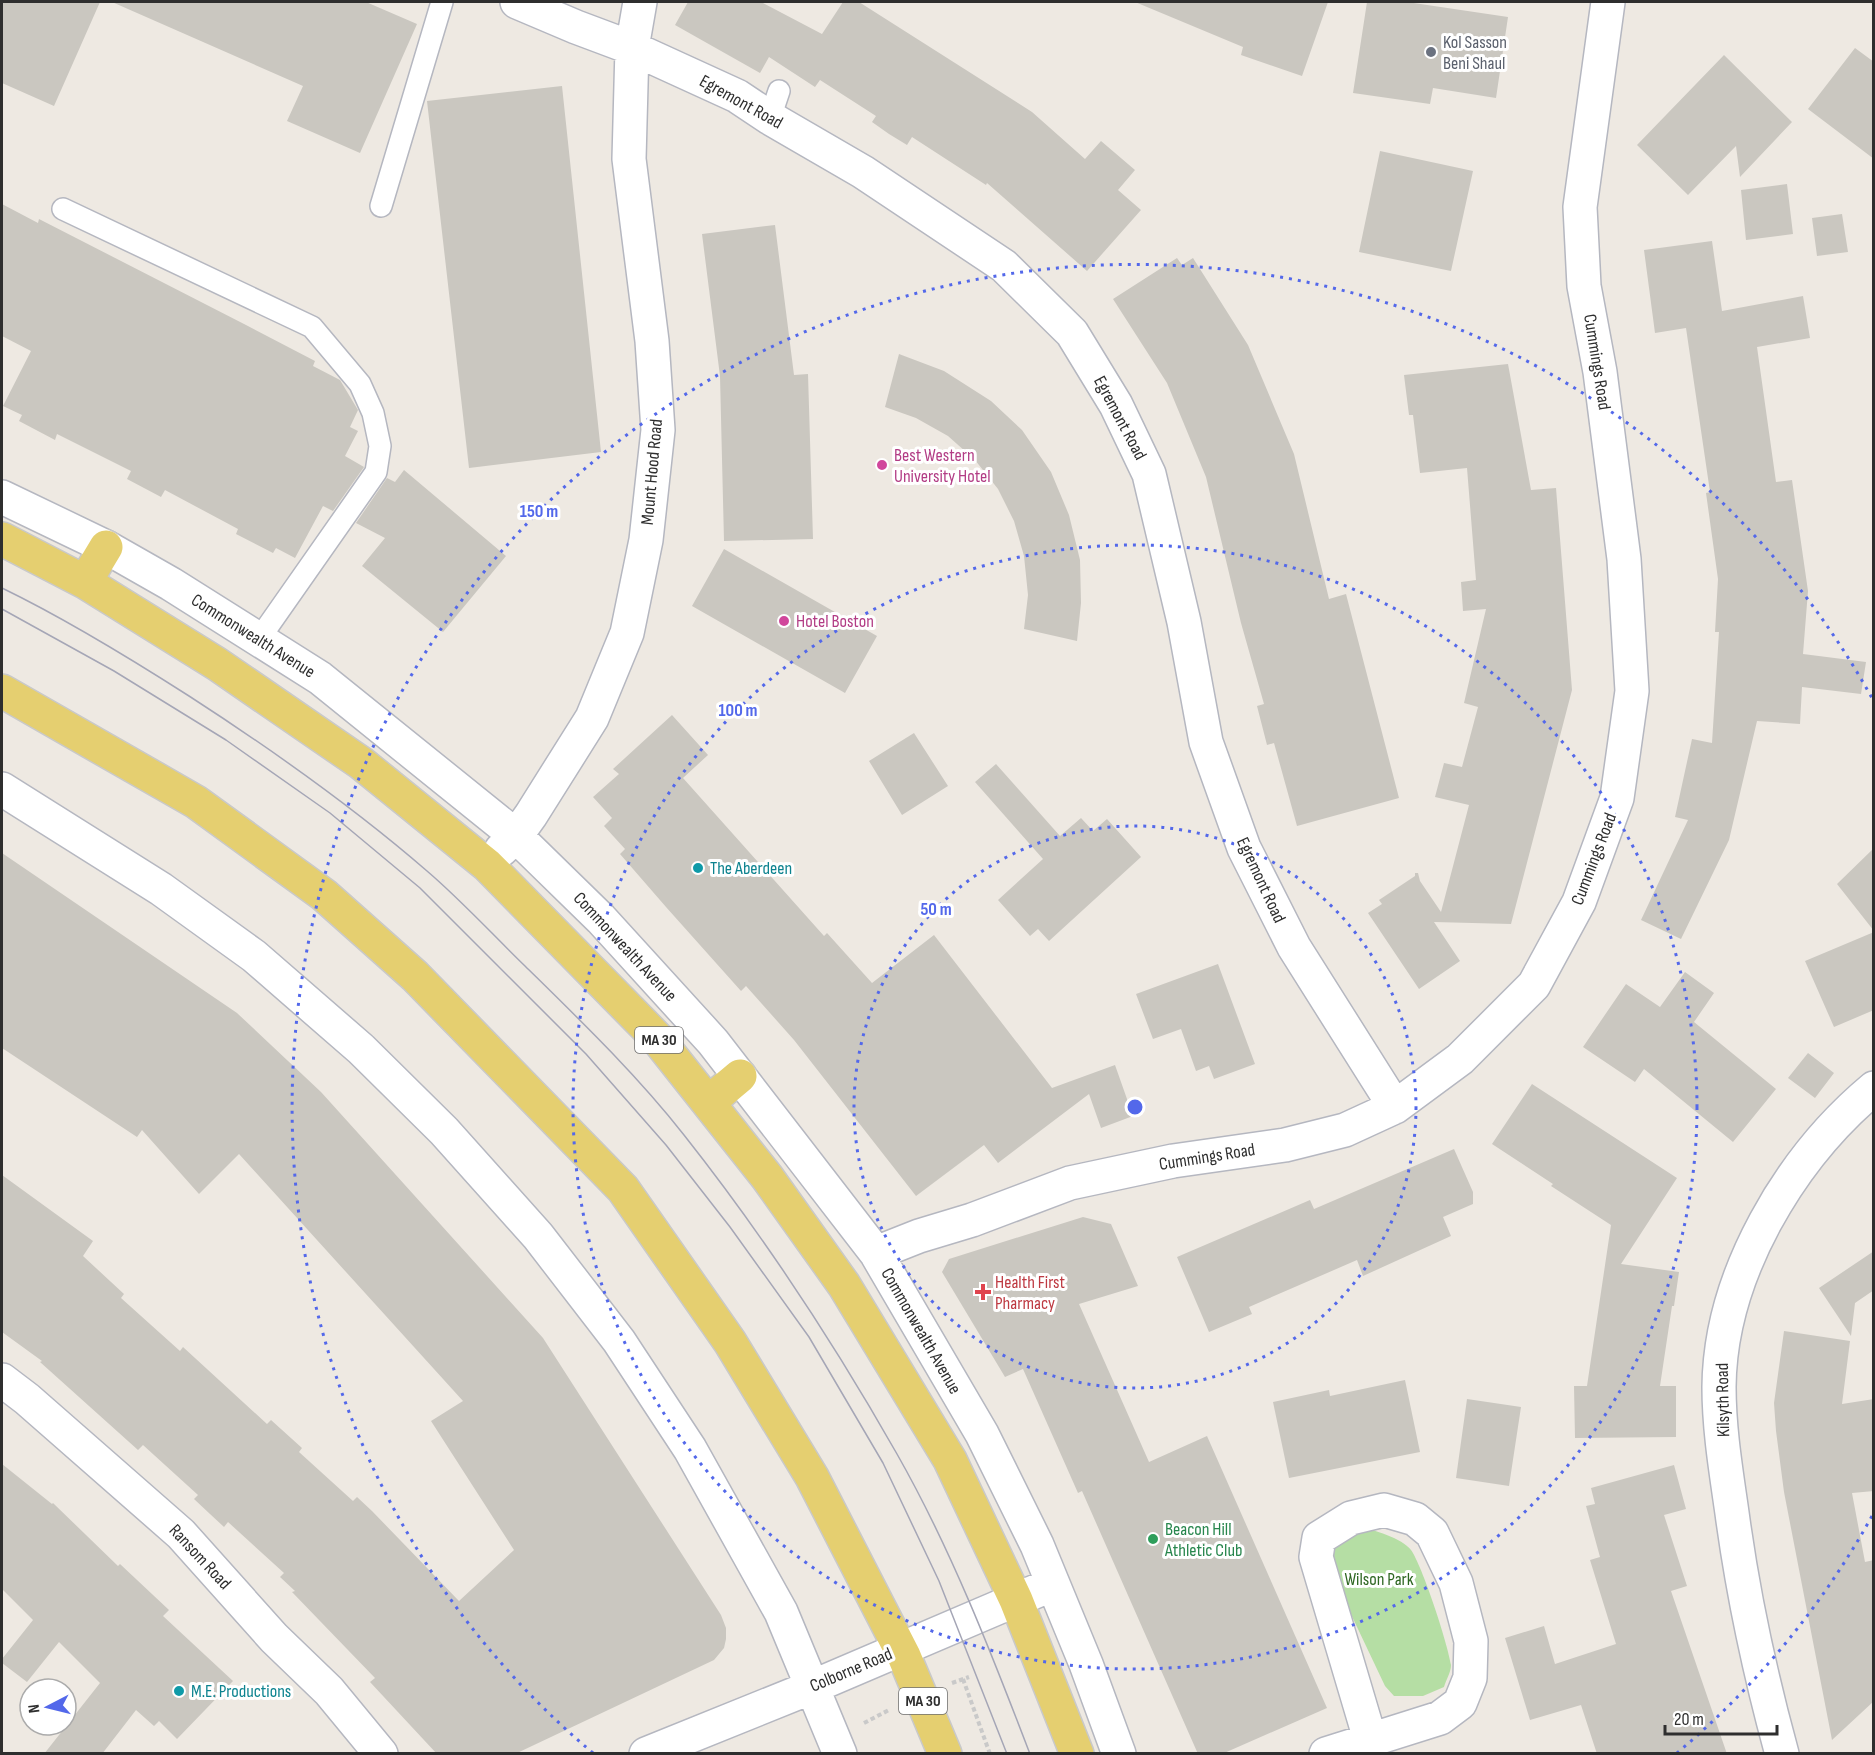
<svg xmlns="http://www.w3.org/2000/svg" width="1875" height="1755" font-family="'Sofia Sans Condensed',sans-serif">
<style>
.green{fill:#b5dea4}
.building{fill:#cac7c0}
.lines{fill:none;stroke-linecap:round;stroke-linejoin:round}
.service-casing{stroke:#b5b7c0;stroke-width:24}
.minor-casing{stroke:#b5b7c0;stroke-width:36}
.primary-casing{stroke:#c9c9c9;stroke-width:36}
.path{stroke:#c9c9c9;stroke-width:4;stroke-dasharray:4.5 3;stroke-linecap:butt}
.service{stroke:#fff;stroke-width:21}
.minor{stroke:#fff;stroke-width:33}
.primary{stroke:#e5cf70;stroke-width:33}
.tram{stroke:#a5a6b6;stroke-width:1.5}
.ring{fill:none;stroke:#5368ea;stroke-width:3;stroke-dasharray:3 6}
.worship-dot{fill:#6b7280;stroke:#fff;stroke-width:2}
.hotel-dot{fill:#d1479c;stroke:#fff;stroke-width:2}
.culture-dot{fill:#0f9aa8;stroke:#fff;stroke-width:2}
.health-dot{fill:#e0444e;stroke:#fff;stroke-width:2}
.leisure-dot{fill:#2e9e5b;stroke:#fff;stroke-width:2}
.labels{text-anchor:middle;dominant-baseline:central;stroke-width:6;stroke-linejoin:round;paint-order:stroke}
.shield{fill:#fff;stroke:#6d6d6d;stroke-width:1.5}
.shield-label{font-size:16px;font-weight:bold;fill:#2e2e2e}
.worship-label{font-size:18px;fill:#5b616d;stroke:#fff;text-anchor:start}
.street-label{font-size:18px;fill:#2e2e2e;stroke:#fff}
.hotel-label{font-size:18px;fill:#b23c85;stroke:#fff;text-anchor:start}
.culture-label{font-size:18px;fill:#0d838f;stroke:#fff;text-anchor:start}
.health-label{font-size:18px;fill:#be3a42;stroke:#fff;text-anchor:start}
.leisure-label{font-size:18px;fill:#27864d;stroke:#fff;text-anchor:start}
.park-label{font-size:18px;fill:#2e6622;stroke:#fff}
.centre{fill:#5368ea;stroke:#fff;stroke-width:3}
.ring-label{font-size:18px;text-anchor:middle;font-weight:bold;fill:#5368ea;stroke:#fff;stroke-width:6;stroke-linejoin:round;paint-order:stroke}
</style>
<rect width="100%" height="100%" fill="#eee9e2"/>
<!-- green -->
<path class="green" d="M 1360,1527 C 1374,1530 1402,1538 1411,1550 C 1422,1565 1448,1644 1451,1665 C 1451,1672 1446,1680 1444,1687 L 1423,1696 L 1394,1696 L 1385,1686 L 1330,1570 L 1334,1548 Z"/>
<!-- building -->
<path class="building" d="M 2,2 L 100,2 L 54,106 L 2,83 Z
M 112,2 L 366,2 L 417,24 L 360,153 L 287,121 L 303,86 Z
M 688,2 L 761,2 L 822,34 L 843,2 L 859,2 L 1032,112 L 1085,159 L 1101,141 L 1135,170 L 1118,190 L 1141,210 L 1087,271 L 987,183 L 986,185 L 912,137 L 907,145 L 889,134 L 872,122 L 876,116 L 820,80 L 815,87 L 769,57 L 760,73 L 675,25 Z
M 1135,2 L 1328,2 L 1302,76 L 1241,55 L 1243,47 Z
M 1367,2 L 1407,2 L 1508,17 L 1496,98 L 1433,88 L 1430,104 L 1353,93 Z
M 1855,48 L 1874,62 L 1874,159 L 1808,109 Z
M 1724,55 L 1792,122 L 1740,177 L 1736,146 L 1688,195 L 1637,145 Z
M 562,86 L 601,452 L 469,468 L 427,101 Z
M 1380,151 L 1473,171 L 1451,271 L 1359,252 Z
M 1787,184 L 1793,234 L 1746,240 L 1741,190 Z
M 2,204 L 38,223 L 39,219 L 246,325 L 315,361 L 313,366 L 340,380 L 358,410 L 350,427 L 358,431 L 345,456 L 364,467 L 333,511 L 323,506 L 295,558 L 276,548 L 273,553 L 236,534 L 238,529 L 165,490 L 161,497 L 127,479 L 131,471 L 57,434 L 55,440 L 19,421 L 22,415 L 3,406 L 31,351 L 2,336 Z
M 1842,214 L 1848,252 L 1817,256 L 1812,218 Z
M 775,225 L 794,375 L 808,374 L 813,539 L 724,541 L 720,376 L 702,234 Z
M 1712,241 L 1722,311 L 1803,296 L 1810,338 L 1757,347 L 1776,482 L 1792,480 L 1808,591 L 1803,654 L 1866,662 L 1861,694 L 1802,687 L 1800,724 L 1757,721 L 1729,840 L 1681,939 L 1641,920 L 1688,820 L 1675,817 L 1692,739 L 1712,743 L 1719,632 L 1715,632 L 1718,579 L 1706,493 L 1710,492 L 1686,328 L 1655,333 L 1644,250 Z
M 1177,258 L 1182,265 L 1193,258 L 1248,345 L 1294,454 L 1329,599 L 1346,594 L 1399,798 L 1297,826 L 1274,743 L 1267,745 L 1257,706 L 1264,704 L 1241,623 L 1206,477 L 1167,383 L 1113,299 Z
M 899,354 L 944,371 L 991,401 L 1022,430 L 1051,472 L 1069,515 L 1080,560 L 1081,603 L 1077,641 L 1024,629 L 1028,595 L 1024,556 L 1014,521 L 998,489 L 975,460 L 948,436 L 916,418 L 885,407 Z
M 1508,364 L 1531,490 L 1556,488 L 1572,690 L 1511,924 L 1434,922 L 1460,961 L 1419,989 L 1368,913 L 1382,904 L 1379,900 L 1415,876 L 1415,873 L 1418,873 L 1420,881 L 1441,912 L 1469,805 L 1435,797 L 1444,763 L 1462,767 L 1478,707 L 1464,703 L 1486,609 L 1463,611 L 1461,582 L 1476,580 L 1467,468 L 1420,473 L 1413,415 L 1409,415 L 1404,375 Z
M 404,470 L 506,556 L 443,632 L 362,566 L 385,538 L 356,523 L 387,478 L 395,482 Z
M 724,549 L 877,636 L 845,693 L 692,606 Z
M 672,715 L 708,755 L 683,778 L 824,936 L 827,933 L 872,983 L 934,935 L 1052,1088 L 1115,1065 L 1133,1116 L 1101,1128 L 1089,1094 L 998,1163 L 984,1145 L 916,1196 L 794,1040 L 746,986 L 741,991 L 666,907 L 620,854 L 625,849 L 604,826 L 612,818 L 593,797 L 619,774 L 613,769 Z
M 914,733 L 948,786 L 902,815 L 869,761 Z
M 996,764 L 1060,836 L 1081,818 L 1093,831 L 1107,819 L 1141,857 L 1049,941 L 1038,929 L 1030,936 L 998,900 L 1043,859 L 975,782 Z
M 1874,848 L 1874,931 L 1837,884 Z
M 2,853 L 237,1013 L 321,1092 L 543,1338 L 721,1615 L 726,1628 L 726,1639 L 724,1648 L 714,1660 L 515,1754 L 437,1754 L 370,1682 L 375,1678 L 292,1592 L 295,1591 L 280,1577 L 284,1573 L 228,1522 L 224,1527 L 210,1514 L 194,1499 L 198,1495 L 143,1445 L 138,1450 L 40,1362 L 42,1361 L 2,1332 L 2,1175 L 93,1241 L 83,1256 L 124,1294 L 121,1298 L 180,1351 L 183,1347 L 267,1424 L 271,1420 L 302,1448 L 299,1452 L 353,1501 L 357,1497 L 372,1511 L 459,1601 L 514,1550 L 431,1421 L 463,1401 L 239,1154 L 199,1194 L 142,1130 L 137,1137 L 2,1048 Z
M 1874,932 L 1874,1010 L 1834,1027 L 1805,961 Z
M 1218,964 L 1255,1064 L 1214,1079 L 1209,1066 L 1196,1071 L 1181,1029 L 1153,1039 L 1136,994 Z
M 1685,972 L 1714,993 L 1694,1022 L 1776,1089 L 1733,1142 L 1644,1069 L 1635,1082 L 1583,1047 L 1626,984 L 1660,1007 Z
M 1808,1053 L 1834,1073 L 1815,1098 L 1788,1078 Z
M 1532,1084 L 1677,1178 L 1621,1264 L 1679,1272 L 1674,1306 L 1672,1306 L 1660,1386 L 1676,1386 L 1676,1437 L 1575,1438 L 1574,1386 L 1587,1386 L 1611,1225 L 1551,1186 L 1553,1184 L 1492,1144 Z
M 1454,1149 L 1473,1192 L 1473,1204 L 1443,1217 L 1451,1236 L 1363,1276 L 1357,1260 L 1249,1307 L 1252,1314 L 1209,1332 L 1177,1257 L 1310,1200 L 1314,1209 Z
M 1083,1217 L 1111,1224 L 1138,1286 L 1079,1304 L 1149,1462 L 1207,1436 L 1327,1708 L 1222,1754 L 1198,1754 L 1082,1491 L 1078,1493 L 1023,1369 L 1005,1377 L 942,1272 L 949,1259 Z
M 1874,1251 L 1874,1290 L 1855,1303 L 1851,1336 L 1819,1288 Z
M 1784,1331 L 1850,1341 L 1842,1404 L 1874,1399 L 1874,1491 L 1852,1493 L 1865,1562 L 1874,1560 L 1874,1701 L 1832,1740 L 1784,1492 L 1776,1431 L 1774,1403 Z
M 1405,1380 L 1420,1452 L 1289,1478 L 1273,1402 L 1329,1390 L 1330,1396 Z
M 1467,1399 L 1521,1407 L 1509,1486 L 1456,1478 Z
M 2,1464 L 52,1504 L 53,1503 L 118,1566 L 120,1564 L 169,1610 L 163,1616 L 233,1681 L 177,1739 L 159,1721 L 154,1726 L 136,1710 L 102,1754 L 44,1754 L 100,1683 L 59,1642 L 27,1682 L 2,1663 L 2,1659 L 33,1620 L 2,1589 Z
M 1674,1465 L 1686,1509 L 1664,1515 L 1687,1586 L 1671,1591 L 1727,1754 L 1597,1754 L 1581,1705 L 1530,1720 L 1505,1638 L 1544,1626 L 1555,1664 L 1616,1644 L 1590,1560 L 1600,1557 L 1586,1506 L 1595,1504 L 1591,1488 Z"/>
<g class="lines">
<!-- service casing -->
<g class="service-casing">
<path id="service" d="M 770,118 L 779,91
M 381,206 L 442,2
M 63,209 L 312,327 L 360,384 L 373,413 L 380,446 L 376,472 L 259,639"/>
</g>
<!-- minor casing -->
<g class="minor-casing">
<path id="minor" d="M 517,2 L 576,27 L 632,48 L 737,96 L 770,118 L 863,172 L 1004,266 L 1072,333 L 1116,405 L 1149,474 L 1184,622 L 1206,742 L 1244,848 L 1294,947 L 1395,1107
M 2,497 L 106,547 L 171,584 L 320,678 L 516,836 L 601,919 L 713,1042 L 876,1253 L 982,1434 L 1037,1545 L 1086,1664 L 1119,1754
M 2,789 L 161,889 L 254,956 L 361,1049 L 444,1131 L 538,1236 L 619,1341 L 690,1449 L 781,1612 L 840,1754
M 501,850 L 516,836 L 531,815 L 592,718 L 627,633 L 646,540 L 658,430 L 652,341 L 629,159 L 632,48 L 640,2
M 876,1253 L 919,1236 L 972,1220 L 1070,1183 L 1173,1161 L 1285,1145 L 1345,1130 L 1395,1107 L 1460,1059 L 1534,985 L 1579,902 L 1617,798 L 1632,691 L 1624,559 L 1600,372 L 1584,286 L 1580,207 L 1608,2
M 2,1380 L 27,1399 L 181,1534 L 274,1638 L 329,1691 L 381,1754
M 646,1754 L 812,1687 L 1053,1584
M 1326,1754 L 1440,1718 L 1460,1703 L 1470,1678 L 1471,1641 L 1456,1583 L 1432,1533 L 1415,1519 L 1384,1510 L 1351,1518 L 1319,1538 L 1316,1557 L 1370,1739
M 1782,1754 C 1760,1674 1743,1595 1732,1513 C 1726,1471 1719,1429 1719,1387 C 1720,1275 1790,1158 1874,1088"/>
</g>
<!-- primary casing -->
<g class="primary-casing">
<path id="primary" d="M 2,539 L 85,582 L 217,664 L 361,763 L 487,865 L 656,1037 L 767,1177 L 844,1285 L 950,1460 L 1016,1600 L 1077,1754
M 85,582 L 106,547
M 2,691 L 196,802 L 324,895 L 415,976 L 623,1189 L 730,1342 L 812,1477 L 904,1656 L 945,1754
M 709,1102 L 740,1076"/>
</g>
<!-- path -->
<path class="path" d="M 963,1679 L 990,1754
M 952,1683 L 969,1677
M 864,1723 L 889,1710"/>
<!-- service -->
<use href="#service" class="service"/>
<!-- minor -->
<use href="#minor" class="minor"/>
<!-- primary -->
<use href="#primary" class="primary"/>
<!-- tram -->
<path class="tram" d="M 2,588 C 66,619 128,657 189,696 C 271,749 352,806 427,871 C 461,900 492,934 525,966 C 580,1020 636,1074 684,1135 C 763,1235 834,1343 897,1454 C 951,1549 991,1652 1030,1754
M 2,609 L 114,671 L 226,740 L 330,813 L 420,888 L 586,1054 L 666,1145 L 730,1227 L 809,1337 L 883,1463 L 939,1581 L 1007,1754"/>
</g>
<!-- distance rings -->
<g class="ring">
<circle cx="1135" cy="1107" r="281"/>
<circle cx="1135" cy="1107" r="562"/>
<path d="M1872 1516A843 843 0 0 1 1677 1753M593 1753A843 843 0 1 1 1872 698"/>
</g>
<!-- markers -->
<circle class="worship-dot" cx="1431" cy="52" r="6"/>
<g class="hotel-dot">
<circle cx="882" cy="465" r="6"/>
<circle cx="784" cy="621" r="6"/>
</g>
<g class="culture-dot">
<circle cx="698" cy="868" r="6"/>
<circle cx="179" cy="1691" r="6"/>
</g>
<path class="health-dot" d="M980 1283h6v6h6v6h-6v6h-6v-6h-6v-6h6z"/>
<circle class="leisure-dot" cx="1153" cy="1539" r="6"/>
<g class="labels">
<!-- shield labels -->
<g class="shield">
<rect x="635" y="1027" width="48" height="26" rx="4.5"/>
<rect x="899" y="1688" width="48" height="26" rx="4.5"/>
</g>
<g class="shield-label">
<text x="659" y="1040">MA 30</text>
<text x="923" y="1701">MA 30</text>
</g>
<!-- worship labels -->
<g class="worship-label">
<text x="1443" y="42">Kol Sasson<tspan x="1443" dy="21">Beni Shaul</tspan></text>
</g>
<!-- street labels -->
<g class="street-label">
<text transform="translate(741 102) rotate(29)">Egremont Road</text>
<text transform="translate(1597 362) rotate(81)">Cummings Road</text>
<text transform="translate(1120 418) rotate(62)">Egremont Road</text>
<text transform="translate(652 472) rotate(-85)">Mount Hood Road</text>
<text transform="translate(253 636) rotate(32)">Commonwealth Avenue</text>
<text transform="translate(1594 859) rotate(-69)">Cummings Road</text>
<text transform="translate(1261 880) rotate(65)">Egremont Road</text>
<text transform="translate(625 947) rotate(47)">Commonwealth Avenue</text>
<text transform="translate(1207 1157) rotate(-9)">Cummings Road</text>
<text transform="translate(921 1331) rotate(60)">Commonwealth Avenue</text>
<text transform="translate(1723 1400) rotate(-91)">Kilsyth Road</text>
<text transform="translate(200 1557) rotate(47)">Ransom Road</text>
<text transform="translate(851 1670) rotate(-23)">Colborne Road</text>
</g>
<!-- hotel labels -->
<g class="hotel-label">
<text x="894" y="455">Best Western<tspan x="894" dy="21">University Hotel</tspan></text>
<text x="796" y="621">Hotel Boston</text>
</g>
<!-- culture labels -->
<g class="culture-label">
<text x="710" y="868">The Aberdeen</text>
<text x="191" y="1691">M.E. Productions</text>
</g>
<!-- health labels -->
<g class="health-label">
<text x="995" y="1282">Health First<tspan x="995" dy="21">Pharmacy</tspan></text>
</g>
<!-- leisure labels -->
<g class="leisure-label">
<text x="1165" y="1529">Beacon Hill<tspan x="1165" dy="21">Athletic Club</tspan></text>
</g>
<!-- park labels -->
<g class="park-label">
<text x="1379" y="1579">Wilson Park</text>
</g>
</g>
<circle cx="1135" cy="1107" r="9" class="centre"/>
<g class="ring-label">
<text x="539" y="517">150 m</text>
<text x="738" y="716">100 m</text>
<text x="936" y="915">50 m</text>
</g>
<!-- border -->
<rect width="1875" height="1755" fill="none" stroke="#2e2e2e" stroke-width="6"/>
<!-- north arrow -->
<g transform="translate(48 1707) rotate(263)"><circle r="28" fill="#ffffff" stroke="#ababab" stroke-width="1.5"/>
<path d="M0-4.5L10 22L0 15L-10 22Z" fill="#5368ea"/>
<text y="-9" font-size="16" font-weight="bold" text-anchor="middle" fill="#2e2e2e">N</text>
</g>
<!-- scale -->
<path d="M1665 1725v9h112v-9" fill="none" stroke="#2e2e2e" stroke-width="3"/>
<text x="1674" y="1725" font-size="18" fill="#2e2e2e" stroke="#ffffff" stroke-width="4.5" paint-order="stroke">20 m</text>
</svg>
